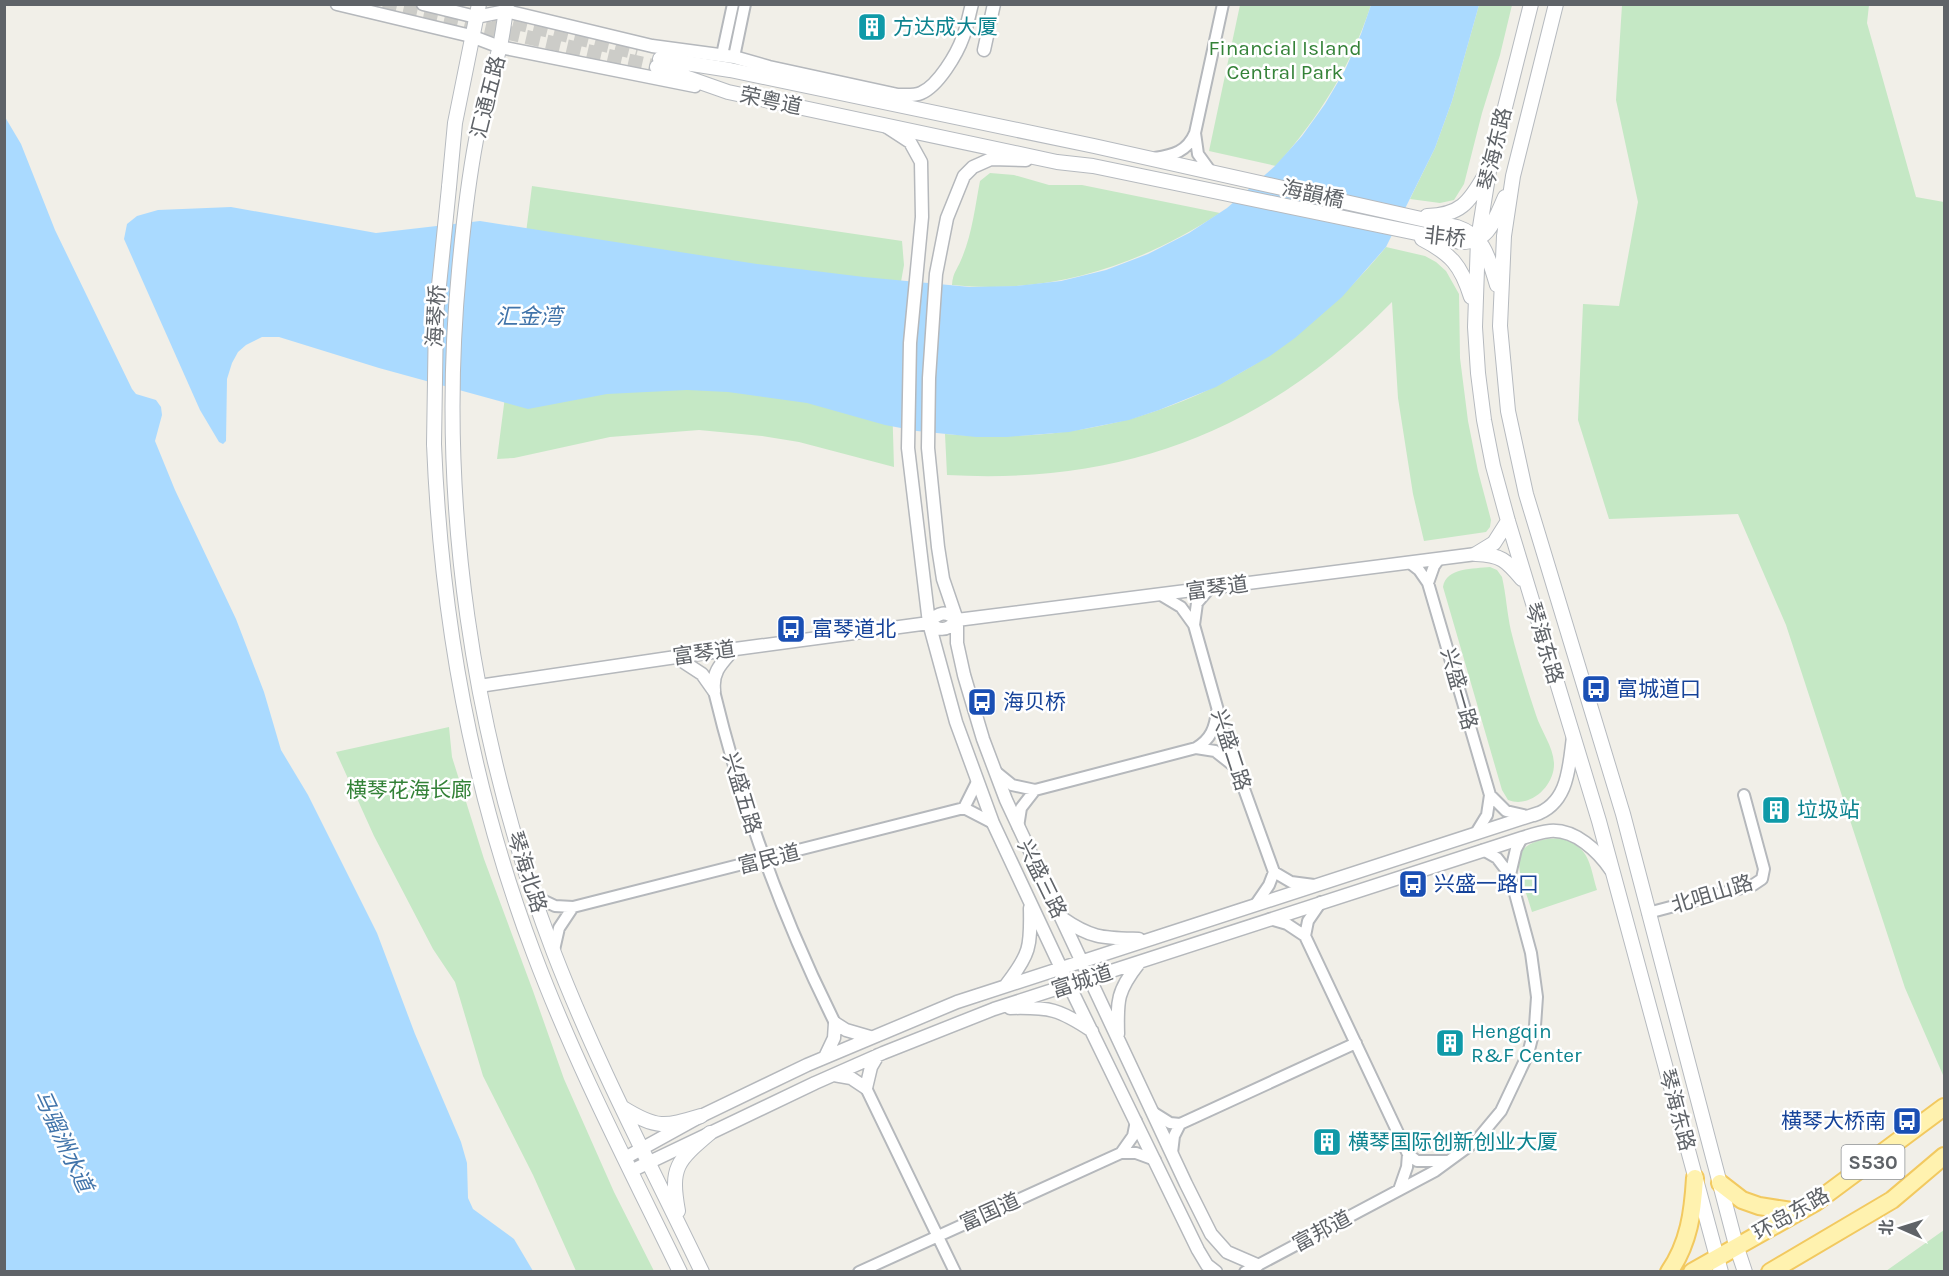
<svg xmlns="http://www.w3.org/2000/svg" width="1949" height="1276" font-family="Karla,'Noto Sans SC',sans-serif">
<style>
.green{fill:#c5e8c5}
.water{fill:#aadaff}
.lines{fill:none;stroke-linecap:round;stroke-linejoin:round}
.secondary-tunnel{stroke:#ccccc8;stroke-width:14;stroke-dasharray:14 7;stroke-linecap:butt}
.minor-casing{stroke:#b5b8bc;stroke-width:14}
.tertiary-casing{stroke:#b5b8bc;stroke-width:15}
.secondary-casing{stroke:#b6babf;stroke-width:16}
.primary-casing{stroke:#f2c960;stroke-width:20}
.minor{stroke:#fff;stroke-width:10}
.tertiary{stroke:#fff;stroke-width:12}
.secondary{stroke:#fff;stroke-width:14}
.primary{stroke:#fff2af;stroke-width:16}
.secondary-bridge-casing{stroke:#b6babf;stroke-width:16;stroke-linecap:butt}
.secondary-bridge{stroke:#fff;stroke-width:14}
.labels{text-anchor:middle;dominant-baseline:central;stroke-width:5;stroke-linejoin:round;paint-order:stroke}
.shield{fill:#fff;stroke:#8f9295;stroke-width:1.5}
.shield-label{font-size:20px;font-weight:bold;fill:#5f6368}
.culture-label{font-size:21px;fill:#0d838f;stroke:#fff;text-anchor:start}
.park-label{font-size:21px;fill:#348238;stroke:#fff}
.street-label{font-size:21px;fill:#5f6368;stroke:#fff}
.transit-label{font-size:21px;fill:#164399;stroke:#fff;text-anchor:start}
.water-label{font-size:22px;font-style:italic;fill:#4174aa;stroke:#fff}
</style>
<rect width="100%" height="100%" fill="#f1efe8"/>
<!-- green -->
<path class="green" d="M 1240,5 L 1371,5 C 1350,68 1320,116 1276,166 L 1209,151 Z
M 1479,5 L 1512,5 L 1500,55 L 1482,113 L 1464,184 L 1454,200 L 1440,203 L 1410,199 L 1435,148 L 1452,101 Z
M 1622,5 L 1869,5 L 1867,23 L 1916,197 L 1944,202 L 1944,1073 L 1943,1075 L 1905,988 L 1786,625 L 1738,514 L 1609,519 L 1578,420 L 1583,304 L 1619,306 L 1638,202 L 1616,100 Z
M 990,173 L 1014,175 L 1049,185 L 1082,185 L 1220,213 C 1139,266 1050,295 952,285 C 953,272 957,270 961,260 C 972,235 975,207 980,181 Z
M 532,186 L 902,241 L 904,265 L 894,321 L 892,399 L 894,467 L 799,442 L 762,436 L 699,430 L 610,437 L 514,458 L 497,459 Z
M 1386,247 L 1425,256 L 1436,262 L 1446,271 L 1459,294 L 1460,358 L 1468,421 L 1478,471 L 1491,520 L 1490,527 L 1486,532 L 1424,541 L 1413,494 L 1398,398 L 1392,302 C 1267,430 1126,485 947,475 L 945,434 C 1123,449 1272,386 1386,247 Z
M 1490,567 L 1497,570 L 1502,577 C 1506,594 1507,613 1511,631 C 1518,659 1527,688 1536,715 C 1541,731 1553,746 1554,763 C 1555,785 1531,809 1508,800 L 1502,790 L 1443,587 C 1446,567 1474,569 1490,567 Z
M 449,727 L 452,757 L 484,859 L 533,991 L 564,1079 L 614,1192 L 654,1271 L 576,1271 L 533,1175 L 483,1076 L 455,982 L 433,949 L 374,836 L 336,752 Z
M 1561,838 C 1590,848 1589,862 1597,890 L 1532,912 C 1520,871 1500,840 1561,838 Z
M 1944,1230 L 1944,1271 L 1886,1271 Z"/>
<!-- water -->
<path class="water" d="M 1371,5 L 1479,5 L 1452,101 L 1435,148 L 1386,247 L 1342,297 L 1295,338 L 1270,356 L 1216,387 L 1159,410 L 1129,420 L 1069,432 L 1007,437 L 976,437 L 917,431 L 885,425 L 807,403 L 728,392 L 687,390 L 607,394 L 528,409 L 379,368 L 279,337 L 262,337 L 246,345 L 238,352 L 232,363 L 227,379 L 226,441 L 223,444 L 219,442 L 200,410 L 124,239 L 127,224 L 137,216 L 158,210 L 231,207 L 376,233 L 480,221 L 757,264 L 864,277 L 970,287 L 1016,286 L 1061,281 L 1106,270 L 1148,254 L 1189,233 L 1227,208 L 1275,166 L 1302,136 L 1325,104 L 1345,70 L 1361,34 Z
M 5,117 L 21,144 L 55,230 L 132,389 L 136,394 L 156,400 L 161,407 L 162,415 L 155,441 L 175,490 L 236,619 L 264,692 L 281,750 L 308,795 L 377,933 L 415,1034 L 461,1142 L 467,1163 L 468,1198 L 473,1209 L 514,1239 L 533,1271 L 5,1271 Z"/>
<g class="lines">
<!-- secondary-tunnel -->
<path class="secondary-tunnel" d="M 383,4 L 657,67
M 493,17 L 637,53"/>
<!-- minor casing -->
<g class="minor-casing">
<path id="minor" d="M 722,55 L 733,4
M 734,57 L 745,4
M 1155,158 C 1173,155 1187,152 1195,133
M 1211,172 L 1198,154 L 1195,133 L 1223,4
M 1410,563 L 1419,570 L 1428,583 L 1490,795 L 1487,815 L 1476,833
M 1428,583 L 1434,566 L 1439,559
M 1161,595 L 1181,607 L 1194,625 L 1226,739 L 1274,872 L 1291,882 L 1314,885
M 1194,625 L 1197,603 L 1209,589
M 714,691 C 742,807 782,917 835,1023
M 1196,748 C 1211,739 1215,728 1217,711
M 996,772 L 1012,785 L 1035,790 L 1196,748 L 1215,751 L 1234,766
M 1490,795 L 1506,811 L 1527,816
M 964,808 L 993,823
M 964,808 L 977,782
M 1018,827 L 1021,808 L 1035,790
M 1483,850 L 1497,858 L 1510,875 L 1516,849 L 1522,838
M 534,896 L 555,906 L 573,907 L 964,808
M 1256,904 L 1269,885 L 1274,872
M 1648,913 L 1753,885 L 1762,879 L 1764,869 L 1744,795
M 1270,919 L 1287,924 L 1305,936 L 1408,1154 L 1417,1161 L 1448,1161
M 1305,936 L 1308,921 L 1321,902
M 554,950 L 559,928 L 573,907
M 866,1088 L 955,1272
M 1154,1113 L 1170,1123 L 1180,1124 L 1174,1136 L 1172,1153
M 1136,1121 L 1133,1136 L 1121,1153 L 1136,1153 L 1155,1160
M 1180,1124 L 1356,1043
M 1399,1190 L 1407,1167 L 1408,1154
M 859,1272 L 1121,1153
M 1245,1272 L 1435,1171 L 1476,1141 L 1501,1111 L 1528,1054 L 1535,1026 L 1537,997 L 1531,953 L 1510,875"/>
</g>
<!-- tertiary casing -->
<g class="tertiary-casing">
<path id="tertiary" d="M 337,4 L 471,36 L 500,47 L 695,86
M 423,4 L 476,17 L 506,11 L 652,46 L 734,57 L 769,67 L 898,95 C 906,95 914,96 921,93 C 938,86 957,54 963,37 C 967,27 969,15 972,4
M 984,50 L 994,4
M 887,127 L 910,142 L 921,162 L 922,217 L 910,343 L 908,448 L 929,623 L 956,722 L 993,823 L 1069,985 L 1198,1250 L 1207,1265 L 1216,1272
M 1026,160 L 991,159 L 973,167 L 964,176 L 947,218 L 936,274 L 929,378 L 928,448 L 938,547 L 943,579 L 957,620 L 957,643 L 964,675 L 983,739 L 1006,800 L 1186,1184 L 1211,1234 L 1227,1252 L 1257,1265
M 957,620 L 1476,554
M 929,623 C 938,612 946,610 957,620
M 929,623 C 939,631 947,632 957,620
M 676,657 L 702,674 L 714,691
M 479,686 L 676,657 L 929,623
M 714,690 C 712,671 722,663 734,649
M 1534,815 C 1569,804 1569,766 1573,737
M 1062,918 C 1092,939 1104,938 1139,939
M 1006,985 C 1030,954 1031,947 1030,908
M 1010,1008 C 1050,1007 1059,1009 1092,1031
M 835,1023 L 846,1030 L 870,1037
M 1118,1034 C 1117,1000 1117,991 1139,963
M 825,1057 L 834,1038 L 835,1023
M 834,1075 L 851,1078 L 866,1088 L 871,1067 L 878,1055
M 625,1158 L 701,1116 L 807,1065 L 957,1002 L 1539,813
M 631,1171 L 815,1083 L 883,1053 L 994,1009 L 1522,838 C 1531,835 1541,832 1550,831 C 1575,829 1598,851 1611,870"/>
</g>
<!-- secondary casing -->
<g class="secondary-casing">
<path id="secondary" d="M 507,4 C 504,20 503,35 499,50 C 491,80 482,109 476,140 C 468,183 463,227 459,271 C 437,500 472,738 554,953 C 596,1062 651,1166 702,1272
M 1531,4 L 1489,171 L 1478,239 L 1475,327 L 1478,373 L 1484,420 L 1493,466 L 1508,521 L 1599,821 L 1721,1272
M 1556,4 L 1513,176 L 1504,236 L 1500,326 L 1508,411 L 1526,494 L 1623,814 L 1736,1245 L 1745,1272
M 660,59 L 730,70 L 1094,146 L 1457,227 C 1485,236 1489,260 1497,285
M 657,67 L 728,92 L 1057,162 L 1093,166 L 1460,242 C 1489,243 1495,219 1505,197
M 449,187 L 455,123 L 479,4
M 1427,216 C 1460,215 1469,203 1485,175
M 1422,239 C 1451,254 1461,265 1471,297
M 434,444 C 441,619 472,790 534,954 C 575,1063 629,1167 680,1272
M 1476,554 C 1501,555 1506,560 1522,579
M 1476,554 L 1494,543 L 1508,521
M 623,1108 C 657,1129 664,1127 701,1116
M 678,1211 C 670,1167 677,1161 710,1133"/>
</g>
<!-- primary casing -->
<g class="primary-casing">
<path id="primary" d="M 1720,1183 L 1742,1200 L 1759,1206 L 1798,1212
M 1669,1272 C 1689,1243 1693,1212 1695,1178
M 1692,1272 L 1816,1202 L 1944,1107
M 1770,1272 L 1892,1200 L 1944,1156"/>
</g>
<!-- minor -->
<use href="#minor" class="minor"/>
<!-- tertiary -->
<use href="#tertiary" class="tertiary"/>
<!-- secondary -->
<use href="#secondary" class="secondary"/>
<!-- primary -->
<use href="#primary" class="primary"/>
<!-- secondary-bridge casing -->
<g class="secondary-bridge-casing">
<path id="secondary-bridge" d="M 434,444 L 436,315 L 449,187"/>
</g>
<!-- secondary-bridge -->
<use href="#secondary-bridge" class="secondary-bridge"/>
</g>
<!-- icons -->
<defs>
<g id="building-square" transform="scale(1.5)"><rect x="-9" y="-9" width="18" height="18" rx="4" fill="#0f9aa8" stroke="#fff"/><path d="M-4-6H4V6H1V3H-1V6H-4ZM-2.5-4.3h1.7v1.8h-1.7ZM.8-4.3h1.7v1.8H.8ZM-2.5-1h1.7V.8h-1.7ZM.8-1h1.7V.8H.8Z" fill="#fff"/></g>
<g id="bus-square" transform="scale(1.5)"><rect x="-9" y="-9" width="18" height="18" rx="4" fill="#1a4fb4" stroke="#fff"/><path d="M-5-6H5V4H4V6H2V4H-2V6H-4V4H-5ZM-3.5-4V0h7V-4ZM-3.5 1.2v1.5H-2V1.2ZM2 1.2v1.5H3.5V1.2Z" fill="#fff"/></g>
</defs>
<g fill-rule="evenodd">
<use href="#building-square" x="872" y="27"/>
<use href="#bus-square" x="791" y="629"/>
<use href="#bus-square" x="1596" y="689"/>
<use href="#bus-square" x="982" y="702"/>
<use href="#building-square" x="1776" y="810"/>
<use href="#bus-square" x="1413" y="884"/>
<use href="#building-square" x="1450" y="1043"/>
<use href="#bus-square" x="1907" y="1121"/>
<use href="#building-square" x="1327" y="1142"/>
</g>
<g class="labels">
<!-- shield labels -->
<rect class="shield" x="1841.5" y="1145" width="63" height="34" rx="4.5"/>
<g class="shield-label">
<text x="1873" y="1162">S530</text>
</g>
<!-- culture labels -->
<g class="culture-label">
<text x="893" y="27">方达成大厦</text>
<text x="1797" y="810">垃圾站</text>
<text x="1471" y="1031">Hengqin<tspan x="1471" dy="24">R&amp;F Center</tspan></text>
<text x="1348" y="1142">横琴国际创新创业大厦</text>
</g>
<!-- park labels -->
<g class="park-label">
<text x="1285" y="48">Financial Island<tspan x="1285" dy="24">Central Park</tspan></text>
<text x="409" y="790">横琴花海长廊</text>
</g>
<!-- street labels -->
<g class="street-label">
<text transform="translate(488 97) rotate(-76)">汇通五路</text>
<text transform="translate(771 101) rotate(12)">荣粤道</text>
<text transform="translate(1495 149) rotate(-77)">琴海东路</text>
<text transform="translate(1313 194) rotate(12)">海韻橋</text>
<text transform="translate(1445 237) rotate(6)">非桥</text>
<text transform="translate(436 316) rotate(-87)">海琴桥</text>
<text transform="translate(1217 588) rotate(-8)">富琴道</text>
<text transform="translate(1544 643) rotate(73)">琴海东路</text>
<text transform="translate(704 653) rotate(-8)">富琴道</text>
<text transform="translate(1459 689) rotate(74)">兴盛一路</text>
<text transform="translate(1231 750) rotate(72)">兴盛二路</text>
<text transform="translate(742 793) rotate(73)">兴盛五路</text>
<text transform="translate(769 859) rotate(-14)">富民道</text>
<text transform="translate(527 872) rotate(72)">琴海北路</text>
<text transform="translate(1042 879) rotate(64)">兴盛三路</text>
<text transform="translate(1712 894) rotate(-17)">北咀山路</text>
<text transform="translate(1082 981) rotate(-18)">富城道</text>
<text transform="translate(1677 1110) rotate(75)">琴海东路</text>
<text transform="translate(990 1212) rotate(-24)">富国道</text>
<text transform="translate(1791 1214) rotate(-30)">环岛东路</text>
<text transform="translate(1322 1231) rotate(-28)">富邦道</text>
</g>
<!-- transit labels -->
<g class="transit-label">
<text x="812" y="629">富琴道北</text>
<text x="1617" y="689">富城道口</text>
<text x="1003" y="702">海贝桥</text>
<text x="1434" y="884">兴盛一路口</text>
<text x="1886" y="1121" text-anchor="end">横琴大桥南</text>
</g>
<!-- water labels -->
<g class="water-label">
<text x="529" y="317">汇金湾</text>
<text transform="translate(63 1141) rotate(65)">马骝洲水道</text>
</g>
</g>
<!-- border -->
<rect width="1949" height="1276" fill="none" stroke="#5f6368" stroke-width="12"/>
<!-- north arrow -->
<g transform="translate(1901 1228) rotate(273)" stroke="#ffffff" stroke-width="4.5" paint-order="stroke">
<path d="M0-4.5L10 22L0 15L-10 22Z" fill="#5f6368"/>
<text y="-9" font-size="16" font-weight="bold" text-anchor="middle" fill="#5f6368">北</text>
</g>
</svg>
